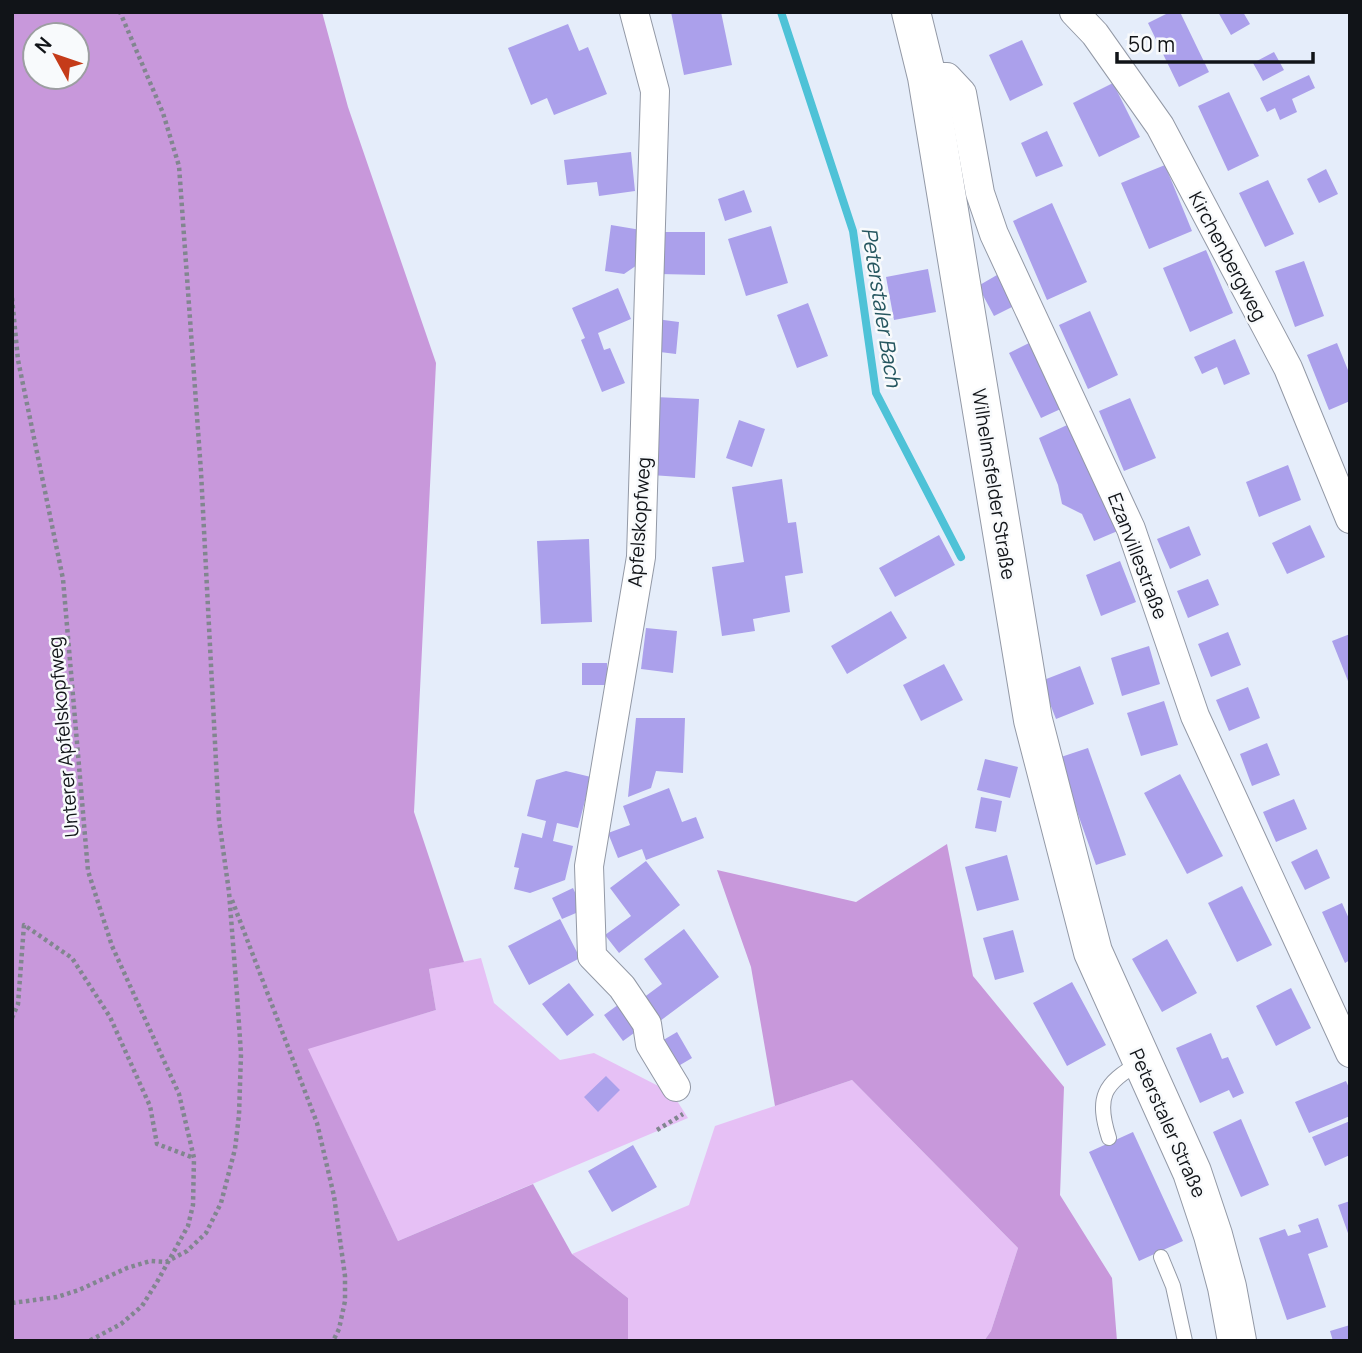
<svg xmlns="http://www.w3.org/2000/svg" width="1362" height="1353" font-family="Manrope,sans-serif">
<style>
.green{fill:#e6c0f5}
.forest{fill:#c898db;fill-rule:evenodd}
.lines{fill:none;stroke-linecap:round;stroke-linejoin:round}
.stream{stroke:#4ec2d7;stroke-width:8}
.building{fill:#aba0eb}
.lane-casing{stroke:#9399a6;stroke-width:16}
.street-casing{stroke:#9399a6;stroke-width:30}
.secondary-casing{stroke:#9399a6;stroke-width:40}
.path{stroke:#81868f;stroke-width:4.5;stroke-dasharray:3.5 3.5;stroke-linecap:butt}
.lane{stroke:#fff;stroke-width:14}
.street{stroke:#fff;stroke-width:28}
.secondary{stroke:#fff;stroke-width:38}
.labels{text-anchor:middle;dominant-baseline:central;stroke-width:5;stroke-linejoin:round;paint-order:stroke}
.street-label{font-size:19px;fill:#111418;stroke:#f8fafc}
.water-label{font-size:21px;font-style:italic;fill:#25565f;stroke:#f8fafc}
</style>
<rect width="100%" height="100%" fill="#e5edfa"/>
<!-- green -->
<path class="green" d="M 481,958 L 494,1003 L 560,1060 L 594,1053 L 672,1093 L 688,1118 L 398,1241 L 307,1048 L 436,1010 L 429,969 Z
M 852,1080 L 1018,1248 L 991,1331 L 984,1341 L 628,1341 L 628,1298 L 572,1254 L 689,1205 L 715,1126 Z"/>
<!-- forest -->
<path class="forest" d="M 12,12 L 322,12 L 348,107 L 436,363 L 414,812 L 464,962 L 429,969 L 436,1010 L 308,1049 L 398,1241 L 533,1184 L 572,1254 L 628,1298 L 628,1341 L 12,1341 ZM 35,35 L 77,35 L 77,77 L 35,77 Z
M 947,844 L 973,976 L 1064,1087 L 1060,1195 L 1112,1278 L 1117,1341 L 984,1341 L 991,1331 L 1018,1248 L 852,1080 L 775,1106 L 751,967 L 717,870 L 856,902 Z"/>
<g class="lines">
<!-- stream -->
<path class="stream" d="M 781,12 L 853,231 L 876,393 L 961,557"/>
</g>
<!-- building -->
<path class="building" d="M 671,12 L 721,12 L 732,65 L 684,75 Z
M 1170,12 L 1180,12 L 1209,72 L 1179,87 L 1148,23 Z
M 1218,12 L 1243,12 L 1250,24 L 1231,35 Z
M 568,24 L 579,51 L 588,47 L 607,94 L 554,115 L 547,98 L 531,105 L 508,48 Z
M 1022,40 L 1043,85 L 1010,101 L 989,55 Z
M 1274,52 L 1284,70 L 1263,81 L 1253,63 Z
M 1309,75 L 1315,88 L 1292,99 L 1297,112 L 1280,120 L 1275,108 L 1267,112 L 1260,98 Z
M 1113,83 L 1140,137 L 1099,157 L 1073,103 Z
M 1229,92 L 1259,156 L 1228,171 L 1198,106 Z
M 1047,131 L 1063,166 L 1036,177 L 1021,143 Z
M 631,152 L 635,191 L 599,196 L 597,182 L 567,185 L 564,160 Z
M 1165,165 L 1192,231 L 1149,249 L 1121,183 Z
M 1326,169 L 1338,194 L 1319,203 L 1307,179 Z
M 1268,180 L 1294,234 L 1265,247 L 1239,193 Z
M 744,190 L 752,212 L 725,221 L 718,199 Z
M 1052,203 L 1087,282 L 1047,300 L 1013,221 Z
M 611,225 L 641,230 L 640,263 L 624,274 L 605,271 Z
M 771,226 L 788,283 L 746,296 L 728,239 Z
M 659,232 L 705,232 L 705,275 L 659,274 Z
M 1206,250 L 1233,313 L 1190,332 L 1163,268 Z
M 1304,261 L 1324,316 L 1295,327 L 1275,271 Z
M 928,269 L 936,312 L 894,320 L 886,277 Z
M 997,275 L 1014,306 L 994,316 L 978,286 Z
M 618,288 L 631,319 L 598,333 L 604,350 L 610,348 L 625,383 L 602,392 L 581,340 L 585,338 L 572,308 Z
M 808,303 L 828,356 L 797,368 L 777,315 Z
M 1090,311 L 1118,375 L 1088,389 L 1059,325 Z
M 656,319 L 679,322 L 676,354 L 652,351 Z
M 1235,339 L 1250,374 L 1224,385 L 1217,367 L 1202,374 L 1194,357 Z
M 1033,341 L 1065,407 L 1041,418 L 1009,353 Z
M 1337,343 L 1350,375 L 1350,401 L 1329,410 L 1307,355 Z
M 655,397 L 699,399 L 695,478 L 651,475 Z
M 1130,398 L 1156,458 L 1124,471 L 1099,411 Z
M 739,420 L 765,429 L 752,467 L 726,458 Z
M 1078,420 L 1120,530 L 1094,541 L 1082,514 L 1062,504 L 1058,485 L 1039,438 Z
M 1288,465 L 1301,500 L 1259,517 L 1246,482 Z
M 782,479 L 788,523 L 796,522 L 803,573 L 785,576 L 790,612 L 753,619 L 755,631 L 722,636 L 712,567 L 744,562 L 732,487 Z
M 1310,525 L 1325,557 L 1287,574 L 1272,543 Z
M 1189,526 L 1201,555 L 1170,569 L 1157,539 Z
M 939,535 L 955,565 L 895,597 L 879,568 Z
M 589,539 L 592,622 L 541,624 L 537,541 Z
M 1120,561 L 1136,602 L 1101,616 L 1086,575 Z
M 1208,579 L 1219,605 L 1188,618 L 1177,591 Z
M 891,611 L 907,638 L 847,674 L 831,646 Z
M 646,628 L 677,631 L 673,673 L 641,669 Z
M 1228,632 L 1241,665 L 1211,677 L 1198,644 Z
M 1350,634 L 1350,686 L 1332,641 Z
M 1149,646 L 1160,684 L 1122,696 L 1111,658 Z
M 582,663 L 607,663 L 607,685 L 582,685 Z
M 944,664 L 963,700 L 921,721 L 903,685 Z
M 1080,666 L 1094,704 L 1056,719 L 1041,681 Z
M 1248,687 L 1260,718 L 1229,731 L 1216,700 Z
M 1164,701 L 1178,745 L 1141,756 L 1127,713 Z
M 636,718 L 685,718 L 683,773 L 656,771 L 651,788 L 628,797 Z
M 1267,743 L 1280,775 L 1252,786 L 1240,754 Z
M 1088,748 L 1126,855 L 1096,865 L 1058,758 Z
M 985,759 L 1018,767 L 1010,798 L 977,790 Z
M 566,771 L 591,777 L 578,828 L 557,823 L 553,841 L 573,846 L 565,880 L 530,893 L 514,889 L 519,868 L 514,867 L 522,833 L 542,838 L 546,821 L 527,816 L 536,780 Z
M 1180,774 L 1223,856 L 1187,874 L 1144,793 Z
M 669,788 L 682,822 L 696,817 L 704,838 L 646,860 L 642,849 L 618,858 L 608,833 L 630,825 L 623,806 Z
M 981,797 L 1002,801 L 996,832 L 975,828 Z
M 1294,799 L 1307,829 L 1276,842 L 1263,812 Z
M 1317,849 L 1330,878 L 1305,890 L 1291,862 Z
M 1007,855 L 1019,900 L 977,911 L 965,867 Z
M 646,861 L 680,905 L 619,953 L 605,935 L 631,916 L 610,888 Z
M 1242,886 L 1272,945 L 1237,962 L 1208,903 Z
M 573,888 L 583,910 L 562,919 L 552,898 Z
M 1342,903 L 1350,921 L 1350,960 L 1345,963 L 1322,912 Z
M 560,919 L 580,958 L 529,985 L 508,946 Z
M 684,929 L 719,977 L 656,1024 L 639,1001 L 662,984 L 644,959 Z
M 1013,930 L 1024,972 L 995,980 L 983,938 Z
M 1167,939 L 1197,993 L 1162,1012 L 1132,959 Z
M 1072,982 L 1106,1045 L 1067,1066 L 1033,1003 Z
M 569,983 L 594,1015 L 567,1036 L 542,1004 Z
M 1291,988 L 1311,1028 L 1276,1046 L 1256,1006 Z
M 622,1002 L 641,1028 L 623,1041 L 604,1015 Z
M 677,1032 L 692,1058 L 675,1068 L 660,1042 Z
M 1211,1033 L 1222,1059 L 1228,1057 L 1244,1093 L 1233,1098 L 1229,1090 L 1200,1103 L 1176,1048 Z
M 606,1076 L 620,1090 L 598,1112 L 584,1097 Z
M 1346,1081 L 1350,1090 L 1350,1116 L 1309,1133 L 1295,1102 Z
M 1241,1119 L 1269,1185 L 1241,1197 L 1213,1132 Z
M 1350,1121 L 1350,1155 L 1325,1166 L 1312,1137 Z
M 1133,1132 L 1183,1241 L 1139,1261 L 1089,1152 Z
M 633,1145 L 657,1187 L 612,1212 L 588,1171 Z
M 1350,1201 L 1350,1236 L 1349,1236 L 1338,1205 Z
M 1318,1218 L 1328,1247 L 1308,1254 L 1326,1307 L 1287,1320 L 1259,1238 L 1285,1229 L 1288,1236 L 1301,1232 L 1298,1225 Z
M 1350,1325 L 1350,1341 L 1333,1341 L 1330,1331 Z"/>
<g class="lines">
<!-- lane casing -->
<g class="lane-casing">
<path id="lane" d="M 1109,1138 C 1096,1098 1103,1083 1140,1063
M 1161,1257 L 1173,1286 L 1185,1341"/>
</g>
<!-- street casing -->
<g class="street-casing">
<path id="street" d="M 634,12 L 655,91 L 641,557 L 589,866 L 592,956 L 622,987 L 647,1024 L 650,1044 L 676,1087
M 1074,12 L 1095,34 L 1160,126 L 1288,368 L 1350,519
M 927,77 L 947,77 L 962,93 L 980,193 L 994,234 L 1131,529 L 1195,716 L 1350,1053"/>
</g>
<!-- secondary casing -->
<g class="secondary-casing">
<path id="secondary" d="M 911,12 L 927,77 L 1033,720 L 1093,952 L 1192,1172 L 1213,1235 L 1227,1287 L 1237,1341"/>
</g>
<!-- path -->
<path class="path" d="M 12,298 L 18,360 L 63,579 L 88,871 L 112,946 L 179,1094 L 194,1158 L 193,1205 L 188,1226 L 157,1282 L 142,1306 L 121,1324 L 89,1341
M 232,900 L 317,1123 L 334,1196 L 345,1276 L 345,1301 L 339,1329 L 333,1341
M 12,1018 L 18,1004 L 24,925 L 72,958 L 110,1017 L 150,1106 L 157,1144 L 194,1158
M 657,1130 L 683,1114
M 12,1303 L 57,1297 L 79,1290 L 127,1268 L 150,1261 L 166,1262 L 187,1251 L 206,1233 L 221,1203 L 235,1149 L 239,1115 L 241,1054 L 237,995 L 229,892 L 219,820 L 201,472 L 179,166 L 163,113 L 120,12"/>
<!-- lane -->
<use href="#lane" class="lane"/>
<!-- street -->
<use href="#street" class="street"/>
<!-- secondary -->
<use href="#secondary" class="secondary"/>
</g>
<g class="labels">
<!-- street labels -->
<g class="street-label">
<text transform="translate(1228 256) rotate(62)">Kirchenbergweg</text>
<text transform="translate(994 484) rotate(81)">Wilhelmsfelder Straße</text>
<text transform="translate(639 522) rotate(-86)">Apfelskopfweg</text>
<text transform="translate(1138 556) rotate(69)">Ezanvillestraße</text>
<text transform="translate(63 737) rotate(-95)">Unterer Apfelskopfweg</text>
<text transform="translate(1168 1123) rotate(66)">Peterstaler Straße</text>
</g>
<!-- water labels -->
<g class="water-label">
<text transform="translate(882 307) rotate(81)">Peterstaler Bach</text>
</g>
</g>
<!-- border -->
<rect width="1362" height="1353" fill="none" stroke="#111418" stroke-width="28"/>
<!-- north arrow -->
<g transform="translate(56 56) rotate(310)"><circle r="33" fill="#f8fafc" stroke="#9c9ea1" stroke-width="2"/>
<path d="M0-5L12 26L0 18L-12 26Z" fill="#c53b19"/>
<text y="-10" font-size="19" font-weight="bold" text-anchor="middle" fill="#111418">N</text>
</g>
<!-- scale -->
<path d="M1117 52v10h196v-10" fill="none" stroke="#111418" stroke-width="3.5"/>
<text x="1128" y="52" font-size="21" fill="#111418" stroke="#f8fafc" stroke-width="5" paint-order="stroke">50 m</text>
</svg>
